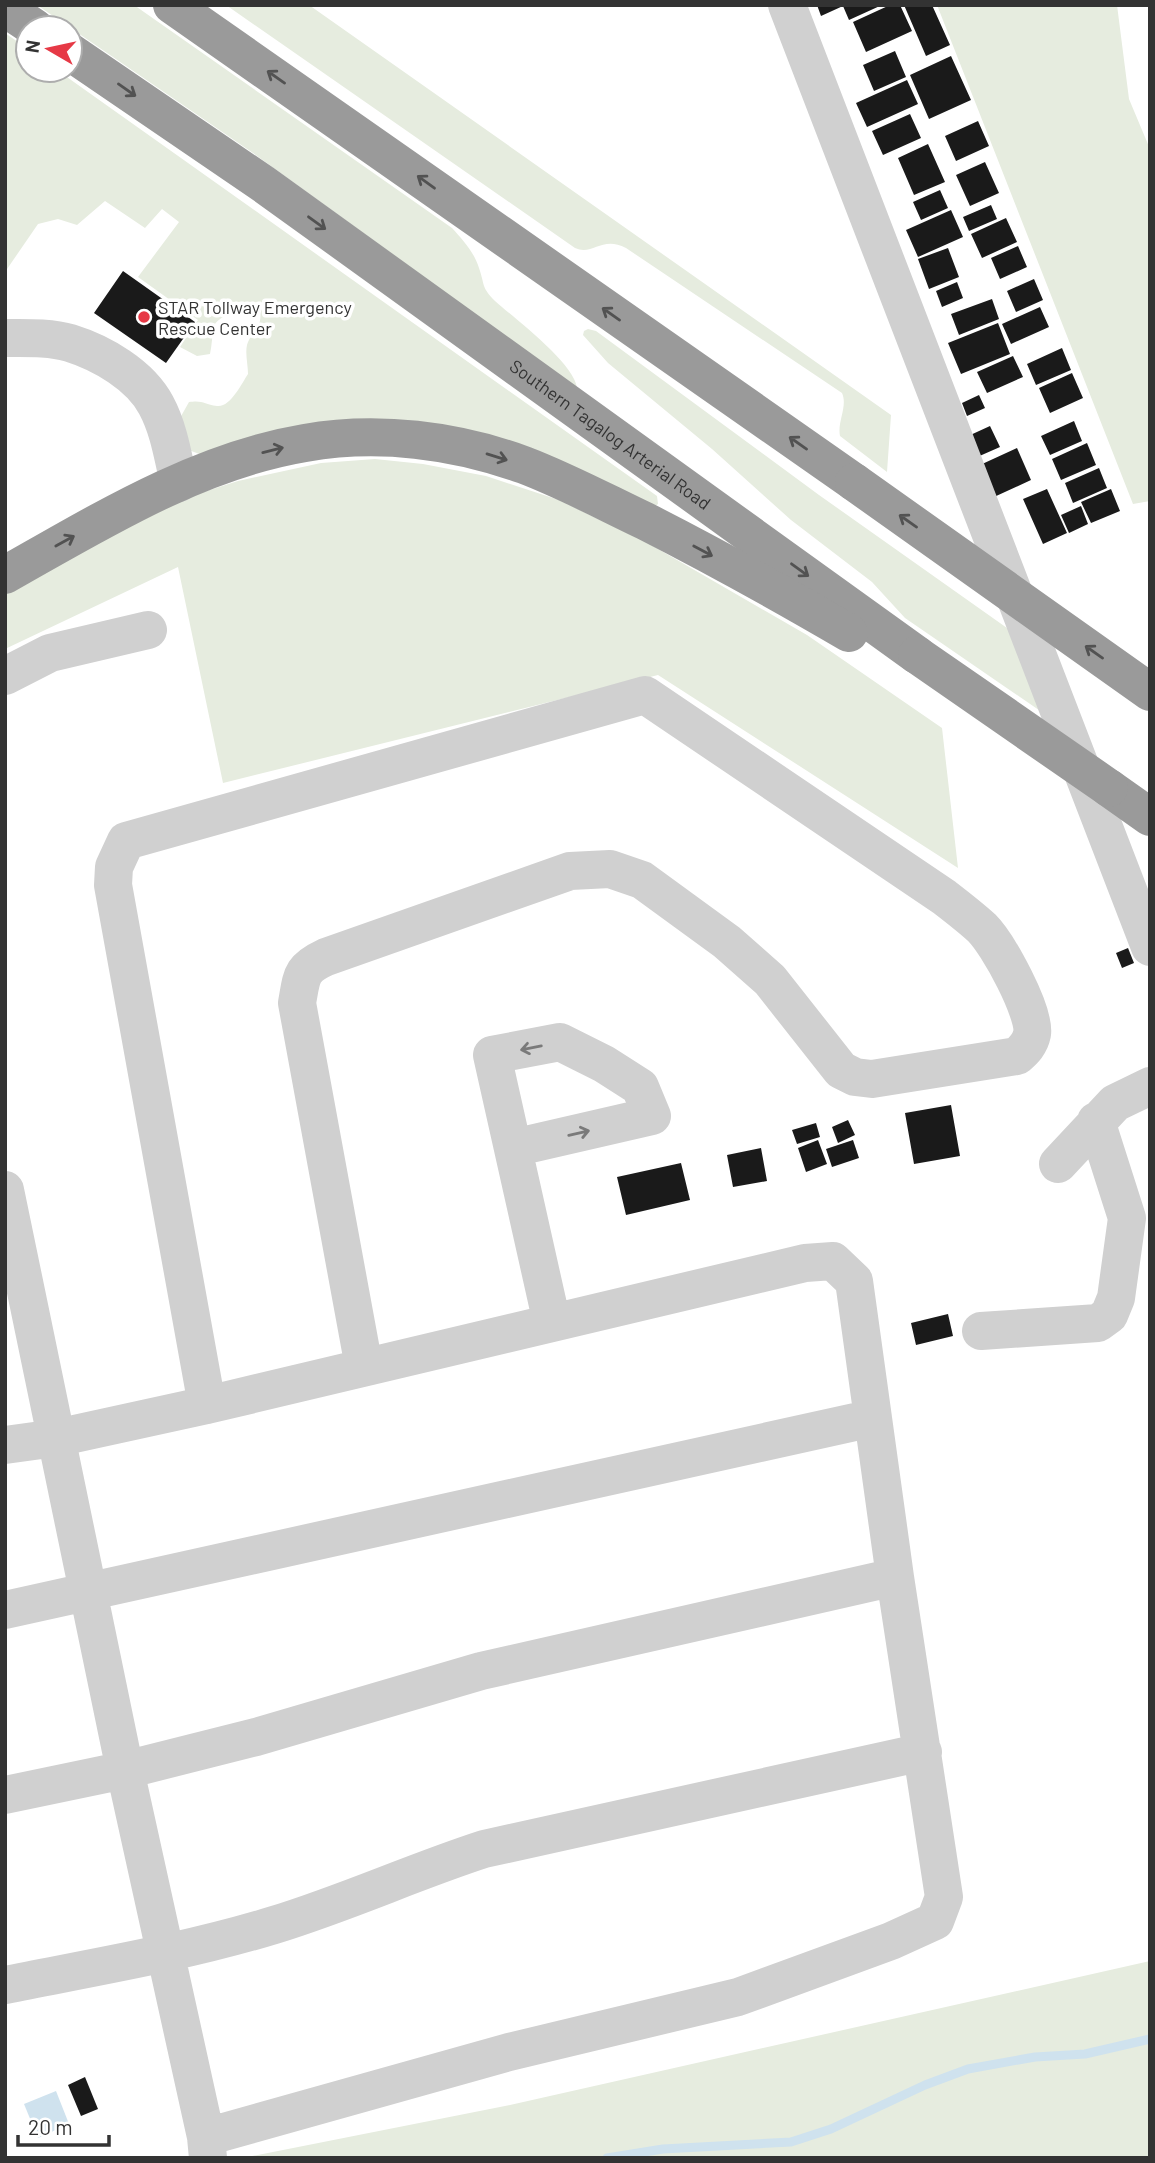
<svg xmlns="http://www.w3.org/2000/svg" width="1155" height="2163" font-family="Barlow,sans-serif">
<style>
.green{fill:#e6ecdf}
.water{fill:#cfe2ee}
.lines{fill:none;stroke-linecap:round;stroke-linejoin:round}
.stream{stroke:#cfe2ee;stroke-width:9}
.building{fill:#1a1a1a}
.minor{stroke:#d0d0d0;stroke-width:38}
.highway{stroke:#9a9a9a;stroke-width:38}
.highway-bridge{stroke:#9a9a9a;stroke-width:38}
.oneway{stroke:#525252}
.oneway2{stroke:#7a7a7a}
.poi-dot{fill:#e63946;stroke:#fff;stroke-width:2.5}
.labels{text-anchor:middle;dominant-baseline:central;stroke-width:7;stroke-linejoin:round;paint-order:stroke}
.poi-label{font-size:18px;fill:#333;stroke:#fff;text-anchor:start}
.street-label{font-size:18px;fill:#333;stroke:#fff}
</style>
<rect width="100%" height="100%" fill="#fff"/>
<!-- green -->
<path class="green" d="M 37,5 L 134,5 L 452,228 C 463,240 474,252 479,268 C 485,285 481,287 495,301 C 515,319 574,363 577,388 L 253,153 Z
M 226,5 L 309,5 L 891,415 L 887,472 L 840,436 C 837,422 848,406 842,393 L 626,248 C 602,235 593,256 575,248 Z
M 937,5 L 1117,5 L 1129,99 L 1150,149 L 1150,501 L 1133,504 Z
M 5,33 L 28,49 L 28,70 L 57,70 L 657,496 L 658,504 L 654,507 L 540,457 L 202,455 L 186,449 L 180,418 L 189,402 C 203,400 204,404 217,406 C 230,408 242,383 248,374 C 248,365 245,353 247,345 C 252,329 263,329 260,309 L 253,304 C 245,305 216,318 214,326 C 212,335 212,345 210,354 L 197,356 L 180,347 L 198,320 L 138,277 L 179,222 L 162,209 L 145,228 L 105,201 L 77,225 L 58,219 L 38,224 L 5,272 Z
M 588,329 L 596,331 L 819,495 L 1024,640 L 1049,717 L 905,618 L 872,582 L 791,520 L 712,449 L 608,363 L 583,335 L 584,331 Z
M 375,459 L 423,464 L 486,476 L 559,500 L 646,542 L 807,635 L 942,728 L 958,868 L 658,675 L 223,783 L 178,567 L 5,649 L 5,590 L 172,502 L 238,481 L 321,463 Z
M 1150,1961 L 1150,2158 L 242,2158 L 510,2105 Z"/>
<!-- water -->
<path class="water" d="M 56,2091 L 69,2124 L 38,2138 L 24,2104 Z"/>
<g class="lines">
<!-- stream -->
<path class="stream" d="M 607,2158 L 663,2149 L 791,2142 L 831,2129 L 925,2085 L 968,2069 L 1035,2057 L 1085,2054 L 1150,2039"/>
</g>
<!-- building -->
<path class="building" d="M 817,5 L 882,5 L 849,20 L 843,6 L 821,16 Z
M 890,5 L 900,5 L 912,31 L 866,52 L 853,22 Z
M 904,5 L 932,5 L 950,45 L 926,56 Z
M 895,51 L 906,77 L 874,91 L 863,65 Z
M 951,56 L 971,100 L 929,119 L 910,75 Z
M 907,80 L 918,104 L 867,127 L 856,103 Z
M 910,114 L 921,138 L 883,155 L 872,131 Z
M 978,121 L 989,146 L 956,161 L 945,136 Z
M 928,144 L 945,182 L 914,195 L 898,158 Z
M 985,162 L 999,193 L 970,206 L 956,175 Z
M 940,190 L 948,208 L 921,220 L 913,202 Z
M 991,205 L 997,219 L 969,231 L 963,217 Z
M 951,210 L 963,237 L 918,257 L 906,230 Z
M 1006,218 L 1017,242 L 982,258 L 971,234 Z
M 1018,246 L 1027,267 L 1000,279 L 991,258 Z
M 948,248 L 959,277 L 929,289 L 918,259 Z
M 123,271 L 195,322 L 166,363 L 94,313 Z
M 1034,279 L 1043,300 L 1016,312 L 1007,291 Z
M 957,282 L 963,298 L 942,307 L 936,291 Z
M 992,299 L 999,319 L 959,335 L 951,314 Z
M 1040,307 L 1049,327 L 1011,344 L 1002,324 Z
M 998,323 L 1010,354 L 961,374 L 948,343 Z
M 1062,348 L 1071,370 L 1036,385 L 1027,364 Z
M 1013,356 L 1023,377 L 987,393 L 977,372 Z
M 1072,373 L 1083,398 L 1050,413 L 1039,388 Z
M 979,395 L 985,408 L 967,416 L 962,403 Z
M 1074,421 L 1082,441 L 1050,455 L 1041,436 Z
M 990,426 L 1000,447 L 975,458 L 966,437 Z
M 1087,443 L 1096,465 L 1061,480 L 1052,459 Z
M 1017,448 L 1031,480 L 994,497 L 980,465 Z
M 1099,468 L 1107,488 L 1073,503 L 1065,483 Z
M 1047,489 L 1067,533 L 1043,544 L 1023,499 Z
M 1111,489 L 1120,511 L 1091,523 L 1081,502 Z
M 1081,506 L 1088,524 L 1069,533 L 1061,515 Z
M 1128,948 L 1134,963 L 1122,968 L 1116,953 Z
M 951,1105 L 960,1156 L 914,1164 L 905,1113 Z
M 848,1120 L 855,1135 L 838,1143 L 832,1127 Z
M 816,1123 L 820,1137 L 797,1144 L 792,1130 Z
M 818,1140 L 827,1164 L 806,1172 L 798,1148 Z
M 853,1140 L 859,1158 L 832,1167 L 826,1149 Z
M 761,1148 L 767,1181 L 733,1187 L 727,1155 Z
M 681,1163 L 690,1200 L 626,1215 L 617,1177 Z
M 948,1314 L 953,1336 L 916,1345 L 911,1323 Z
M 85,2077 L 98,2109 L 81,2116 L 68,2085 Z"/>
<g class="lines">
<!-- minor -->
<path class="minor" d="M 787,5 L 1150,947
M 5,338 C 26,338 50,337 70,343 C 102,353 140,375 156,405 C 169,429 173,457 179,483
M 5,676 L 50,653 L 148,630
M 513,1148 L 652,1116 L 640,1087 L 604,1064 L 560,1042 L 492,1055 L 552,1323
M 1058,1164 L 1115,1103 L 1150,1086
M 5,1190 L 125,1770 L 206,2137 L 208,2158
M 981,1331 L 1098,1323 L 1109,1315 L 1116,1298 L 1127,1218 L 1096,1121
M 207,1405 L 113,885 L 114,867 L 126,841 L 645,695 L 944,897 C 957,907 970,917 982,928 C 998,944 1036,1013 1032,1034 C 1030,1044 1024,1050 1017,1056 L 872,1079 L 855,1077 L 841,1070 L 770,980 L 727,942 L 642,880 L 610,869 L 570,871 L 326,957 C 300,969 302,976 297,1003 L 364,1367
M 5,1445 L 56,1438 L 207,1405 L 805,1263 L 833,1261 L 854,1281 L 895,1577 L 944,1897 L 935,1921 L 891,1941 L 738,1997 L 509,2052 L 206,2137
M 5,1610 L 873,1418
M 5,1795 L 125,1770 L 256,1737 L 481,1671 L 895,1577
M 5,1985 C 95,1967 186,1952 274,1925 C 346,1903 413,1872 484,1849 L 923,1752"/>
<!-- highway -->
<g class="highway">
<path d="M 172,5 L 854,482"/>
<path d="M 5,8 L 35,28"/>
<path id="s1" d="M 70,52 L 262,183 L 917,655"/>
<path d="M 5,575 C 99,522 197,461 305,443 C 378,430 455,440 524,465 C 566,481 605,502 645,521 C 714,556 782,594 849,633"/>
<path d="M 1109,788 L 1150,817"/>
</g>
<!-- highway-bridge -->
<path class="highway-bridge" d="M 854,482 L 1150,692
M 917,655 L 1109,788"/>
</g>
<!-- one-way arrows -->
<defs><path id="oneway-shaft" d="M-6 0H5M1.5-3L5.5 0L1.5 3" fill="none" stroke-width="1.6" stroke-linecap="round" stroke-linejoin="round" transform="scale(1.75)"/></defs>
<g class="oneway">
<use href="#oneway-shaft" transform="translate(276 77) rotate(-145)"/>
<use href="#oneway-shaft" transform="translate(127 90) rotate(35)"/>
<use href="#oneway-shaft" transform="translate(426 182) rotate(-144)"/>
<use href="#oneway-shaft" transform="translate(317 223) rotate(36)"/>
<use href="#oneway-shaft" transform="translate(611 314) rotate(-145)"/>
<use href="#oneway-shaft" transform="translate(798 443) rotate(-145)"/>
<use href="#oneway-shaft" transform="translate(273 450) rotate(-14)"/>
<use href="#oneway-shaft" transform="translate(497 457) rotate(17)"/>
<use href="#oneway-shaft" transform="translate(908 521) rotate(-145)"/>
<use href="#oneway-shaft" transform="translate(65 541) rotate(-29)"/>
<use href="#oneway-shaft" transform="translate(703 551) rotate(28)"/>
<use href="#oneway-shaft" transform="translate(800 570) rotate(36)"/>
<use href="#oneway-shaft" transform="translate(1094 652) rotate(-145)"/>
</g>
<g class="oneway2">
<use href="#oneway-shaft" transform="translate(531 1048) rotate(169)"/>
<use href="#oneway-shaft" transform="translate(579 1133) rotate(-13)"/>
</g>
<!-- markers -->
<circle class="poi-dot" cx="144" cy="317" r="7"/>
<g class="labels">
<!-- poi labels -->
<g class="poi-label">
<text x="158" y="307">STAR Tollway Emergency<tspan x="158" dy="21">Rescue Center</tspan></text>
</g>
<!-- street labels -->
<g class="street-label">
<text stroke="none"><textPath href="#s1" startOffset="662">Southern Tagalog Arterial Road</textPath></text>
</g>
</g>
<!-- border -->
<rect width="1155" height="2163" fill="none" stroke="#333333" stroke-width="14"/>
<!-- north arrow -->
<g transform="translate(49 49) rotate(279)"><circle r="33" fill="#ffffff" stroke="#adadad" stroke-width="2"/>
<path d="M0-5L12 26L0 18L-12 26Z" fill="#e63946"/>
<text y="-10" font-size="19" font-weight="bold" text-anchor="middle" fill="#333333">N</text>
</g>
<!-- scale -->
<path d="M18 2135v10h91v-10" fill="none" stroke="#333333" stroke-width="3.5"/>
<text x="28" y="2135" font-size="21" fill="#333333" stroke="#ffffff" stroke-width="5" paint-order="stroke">20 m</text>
</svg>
